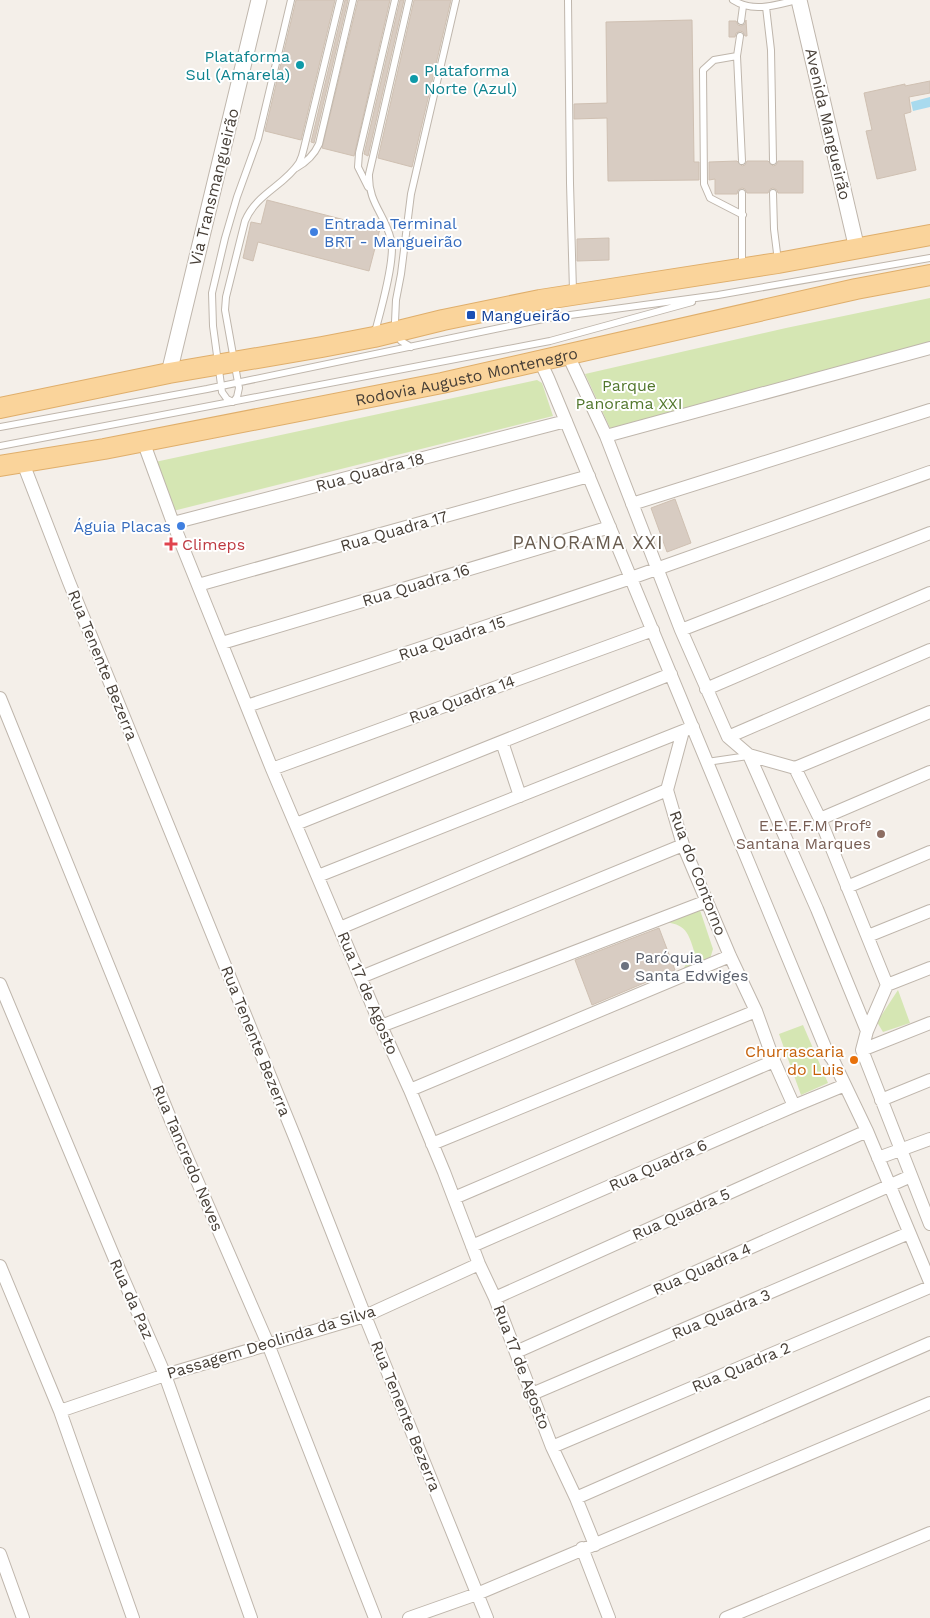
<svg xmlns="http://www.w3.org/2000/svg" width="930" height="1618" font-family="'Work Sans',sans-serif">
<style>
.green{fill:#d5e6b3}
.water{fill:#a8daee}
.building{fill:#d8ccc2;stroke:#cfc0b2}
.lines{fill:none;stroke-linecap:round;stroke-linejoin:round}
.service-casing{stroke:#bfb6ac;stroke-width:8}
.minor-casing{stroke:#bfb6ac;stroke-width:14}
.tertiary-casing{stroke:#bfb6ac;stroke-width:17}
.primary-casing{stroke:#dfae6b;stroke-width:22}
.service{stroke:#fff;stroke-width:6}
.minor{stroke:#fff;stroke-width:12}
.tertiary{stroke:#fff;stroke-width:15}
.primary{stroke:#fad49b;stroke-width:20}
.culture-dot{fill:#0f9aa8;stroke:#fff;stroke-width:2}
.shop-dot{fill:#3f7fe0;stroke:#fff;stroke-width:2}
.transit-dot{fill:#1a4fb4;stroke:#fff;stroke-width:2}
.health-dot{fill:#e0444e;stroke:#fff;stroke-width:2}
.education-dot{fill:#8d6e63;stroke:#fff;stroke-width:2}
.worship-dot{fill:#6b7280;stroke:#fff;stroke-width:2}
.food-dot{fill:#e8710a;stroke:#fff;stroke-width:2}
.labels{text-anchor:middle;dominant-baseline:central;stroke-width:4;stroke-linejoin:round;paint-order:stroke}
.culture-label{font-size:16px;fill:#0d838f;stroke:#fff;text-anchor:end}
.street-label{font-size:16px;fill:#473f37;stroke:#fff}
.shop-label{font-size:16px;fill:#366cbe;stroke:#fff;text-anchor:start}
.transit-label{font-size:16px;fill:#164399;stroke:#fff;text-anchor:start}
.park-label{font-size:16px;fill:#52772d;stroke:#fff}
.health-label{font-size:16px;fill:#be3a42;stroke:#fff;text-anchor:start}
.education-label{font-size:16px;fill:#785e54;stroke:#fff;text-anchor:end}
.worship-label{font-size:16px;fill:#5b616d;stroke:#fff;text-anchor:start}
.food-label{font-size:16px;fill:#c56008;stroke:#fff;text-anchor:end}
.quarter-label{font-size:19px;letter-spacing:1px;fill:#695c4f;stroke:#fff}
</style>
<rect width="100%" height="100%" fill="#f4efe9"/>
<!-- green -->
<path class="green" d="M 930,298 L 930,343 L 611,430 L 585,374 L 786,328 Z
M 537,380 L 542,383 L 553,416 L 173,511 L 155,462 Z
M 698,904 L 713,949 L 710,959 L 682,971 L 694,951 C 686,923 681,925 654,920 Z
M 898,990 L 910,1023 L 883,1032 L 877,1022 Z
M 803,1025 L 828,1083 L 801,1095 L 779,1034 Z"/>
<!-- water -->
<path class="water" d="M 930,97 L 930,107 L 913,111 L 911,102 Z"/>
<!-- building -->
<path class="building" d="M 296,0 L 335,0 L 301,140 L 265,131 Z
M 345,0 L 348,0 L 314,143 L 311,142 Z
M 358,0 L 390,0 L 354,156 L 322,148 Z
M 400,0 L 404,0 L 368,156 L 364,154 Z
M 414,0 L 451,0 L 412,167 L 378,158 Z
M 692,20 L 694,162 L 699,162 L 699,180 L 608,181 L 607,118 L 574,119 L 574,104 L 607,103 L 606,22 Z
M 746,20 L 747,36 L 745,36 L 743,32 L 740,31 L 736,33 L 735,37 L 729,37 L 729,21 L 736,21 L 738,25 L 741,26 L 745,24 Z
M 930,81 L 930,93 L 909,97 L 911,112 L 904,114 L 916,170 L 877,179 L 866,131 L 872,130 L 864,93 L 905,84 L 905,86 Z
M 737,161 L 742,166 L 745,165 L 747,161 L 768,161 L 773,166 L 776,165 L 778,161 L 803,161 L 803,193 L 778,193 L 777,190 L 773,188 L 770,189 L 768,193 L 747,193 L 745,189 L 742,188 L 738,190 L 737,194 L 715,194 L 715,179 L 709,180 L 709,162 Z
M 267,200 L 380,229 L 369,271 L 258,242 L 253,261 L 243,258 L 251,222 L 261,224 Z
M 609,238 L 609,260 L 577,261 L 577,239 Z
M 675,499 L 691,543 L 667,552 L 651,508 Z
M 659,928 L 675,970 L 592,1005 L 575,960 Z"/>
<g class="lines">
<!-- service casing -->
<g class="service-casing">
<path id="service" d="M 291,0 L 258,139 L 237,197 L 225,238 L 212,293 L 213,326 L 222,392 L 227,399 L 233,402 L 237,397 L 239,388 L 225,310 L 226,297 L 245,221 C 256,194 284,186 299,163 C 301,159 303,153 304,148 L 340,0
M 568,0 L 570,183 L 573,291
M 733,0 C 753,13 775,5 797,0
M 766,7 L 771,50 L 773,161
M 741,21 L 743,6
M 740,36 L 737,56 L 742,161
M 737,56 L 714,60 L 703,70 L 704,184 L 710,198 L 743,215
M 296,168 C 307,162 314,155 319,144 L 353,0
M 368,187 L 358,167 L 359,153 L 395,0
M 773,193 L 774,229 L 778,261
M 742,266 L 742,193
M 375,332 C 380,313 396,258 391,240 C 385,214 368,203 369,174 L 409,0
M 411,347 L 401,341 L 396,331 L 395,322 L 396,300 L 401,274 L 411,194 L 456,0
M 0,427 L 207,389 L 548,318 L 718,295 L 930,258
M 0,446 L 550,341 L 692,302
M 707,762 L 748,756"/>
</g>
<!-- minor casing -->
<g class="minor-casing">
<path id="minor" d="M 568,355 L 606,436 L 681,630 L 728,737 L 749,755 L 817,909 L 867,1031 L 862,1050 L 930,1224
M 540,361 L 548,378 L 827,1052 L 833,1060 L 867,1131 L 930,1282
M 606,436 L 930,348
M 143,441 L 173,523 L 272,769 L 381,1026 L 410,1090 L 444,1172 L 479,1264 L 495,1298 L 552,1447 L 576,1498 L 595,1545
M 23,463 L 69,582 L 296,1140 L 365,1316 L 487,1618
M 632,504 L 930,410
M 173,523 L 566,421
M 198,585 L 589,476
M 681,630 L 930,533
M 222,643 L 610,527
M 706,689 L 930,593
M 0,698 L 172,1123 L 268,1344 L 375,1618
M 247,706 L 631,578 L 930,472
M 693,727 L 683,731 L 667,790 L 683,845 L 730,956 L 756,1011 L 774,1061 L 794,1106
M 728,737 L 930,650
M 502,742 L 520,796
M 749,755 L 795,768 L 820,819 L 887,985 L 867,1031
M 795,768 L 930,712
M 272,769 L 653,630
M 820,819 L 930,772
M 296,824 L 671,674
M 318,876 L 683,731
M 847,887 L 930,852
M 340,928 L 667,790
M 868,936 L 930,911
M 361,977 L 683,845
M 0,984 L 119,1269 L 165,1375 L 251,1618
M 887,985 L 930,968
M 381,1026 L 707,901
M 862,1050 L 930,1023
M 410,1090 L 730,956
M 881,1100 L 930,1080
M 432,1144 L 756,1011
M 878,1158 L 930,1139
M 454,1198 L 774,1061
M 472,1246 L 794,1106 L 845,1085
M 0,1266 L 60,1411 L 133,1618
M 495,1298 L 867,1131
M 516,1352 L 911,1176
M 532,1394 L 909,1233
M 60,1411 L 165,1375 L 365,1316 L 479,1264
M 552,1447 L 930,1287
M 576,1498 L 930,1343
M 582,1548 L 609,1618
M 0,1554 L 23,1618
M 409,1618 L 477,1594 L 930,1403
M 726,1618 L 930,1533"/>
</g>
<!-- tertiary casing -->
<g class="tertiary-casing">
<path id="tertiary" d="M 799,0 L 857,249
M 169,373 L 259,0"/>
</g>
<!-- primary casing -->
<g class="primary-casing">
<g id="primary">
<path d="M 0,408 L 169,373 L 322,347 L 374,337 L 443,320 L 540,300 L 778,263 L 930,235"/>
<path id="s1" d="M 0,466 L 104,449 L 442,383 L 856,289 L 930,275"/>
</g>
</g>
<!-- service -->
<use href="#service" class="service"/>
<!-- minor -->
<use href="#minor" class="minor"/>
<!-- tertiary -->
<use href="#tertiary" class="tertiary"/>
<!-- primary -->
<use href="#primary" class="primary"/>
</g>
<!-- markers -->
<g class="culture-dot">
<circle cx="300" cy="65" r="5"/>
<circle cx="414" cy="79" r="5"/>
</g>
<g class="shop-dot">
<circle cx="314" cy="232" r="5"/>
<circle cx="181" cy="526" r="5"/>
</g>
<rect class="transit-dot" x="466" y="310" width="10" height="10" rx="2.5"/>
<path class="health-dot" d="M168.5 536.5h5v5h5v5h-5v5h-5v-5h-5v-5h5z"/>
<circle class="education-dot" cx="881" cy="834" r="5"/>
<circle class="worship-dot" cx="625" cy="966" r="5"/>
<circle class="food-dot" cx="854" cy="1060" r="5"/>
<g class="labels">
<!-- culture labels -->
<g class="culture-label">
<text x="290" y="56">Plataforma<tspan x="290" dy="18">Sul (Amarela)</tspan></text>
<text x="424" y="70" text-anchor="start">Plataforma<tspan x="424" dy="18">Norte (Azul)</tspan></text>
</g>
<!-- street labels -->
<g class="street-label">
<text transform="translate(828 124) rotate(77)">Avenida Mangueirão</text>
<text transform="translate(214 187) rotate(-76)">Via Transmangueirão</text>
<text stroke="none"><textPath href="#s1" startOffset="475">Rodovia Augusto Montenegro</textPath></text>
<text transform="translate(370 472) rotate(-15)">Rua Quadra 18</text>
<text transform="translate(394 531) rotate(-16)">Rua Quadra 17</text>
<text transform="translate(416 585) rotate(-17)">Rua Quadra 16</text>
<text transform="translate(452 638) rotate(-18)">Rua Quadra 15</text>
<text transform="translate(103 665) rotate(68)">Rua Tenente Bezerra</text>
<text transform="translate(462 699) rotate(-20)">Rua Quadra 14</text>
<text transform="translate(698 873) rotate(69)">Rua do Contorno</text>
<text transform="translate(368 993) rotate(67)">Rua 17 de Agosto</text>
<text transform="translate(256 1041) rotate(68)">Rua Tenente Bezerra</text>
<text transform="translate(188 1158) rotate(67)">Rua Tancredo Neves</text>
<text transform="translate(658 1165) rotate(-24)">Rua Quadra 6</text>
<text transform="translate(681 1214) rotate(-24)">Rua Quadra 5</text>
<text transform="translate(702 1269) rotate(-24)">Rua Quadra 4</text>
<text transform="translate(132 1299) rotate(66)">Rua da Paz</text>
<text transform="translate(721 1314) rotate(-23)">Rua Quadra 3</text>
<text transform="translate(271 1342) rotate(-17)">Passagem Deolinda da Silva</text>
<text transform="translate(522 1367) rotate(69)">Rua 17 de Agosto</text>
<text transform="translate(741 1367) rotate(-23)">Rua Quadra 2</text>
<text transform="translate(406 1416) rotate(68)">Rua Tenente Bezerra</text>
</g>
<!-- shop labels -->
<g class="shop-label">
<text x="324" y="223">Entrada Terminal<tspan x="324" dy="18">BRT - Mangueirão</tspan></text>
<text x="171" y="526" text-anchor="end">Águia Placas</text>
</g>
<!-- transit labels -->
<g class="transit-label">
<text x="481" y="315">Mangueirão</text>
</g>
<!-- park labels -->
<g class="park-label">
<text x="629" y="385">Parque<tspan x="629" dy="18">Panorama XXI</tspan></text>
</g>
<!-- health labels -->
<g class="health-label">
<text x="182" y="544">Climeps</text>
</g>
<!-- education labels -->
<g class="education-label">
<text x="871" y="825">E.E.E.F.M Profº<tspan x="871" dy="18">Santana Marques</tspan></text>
</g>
<!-- worship labels -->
<g class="worship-label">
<text x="635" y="957">Paróquia<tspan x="635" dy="18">Santa Edwiges</tspan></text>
</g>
<!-- food labels -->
<g class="food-label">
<text x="844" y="1051">Churrascaria<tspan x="844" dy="18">do Luis</tspan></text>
</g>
<!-- quarter labels -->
<g class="quarter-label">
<text x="588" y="542">PANORAMA XXI</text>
</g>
</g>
</svg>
